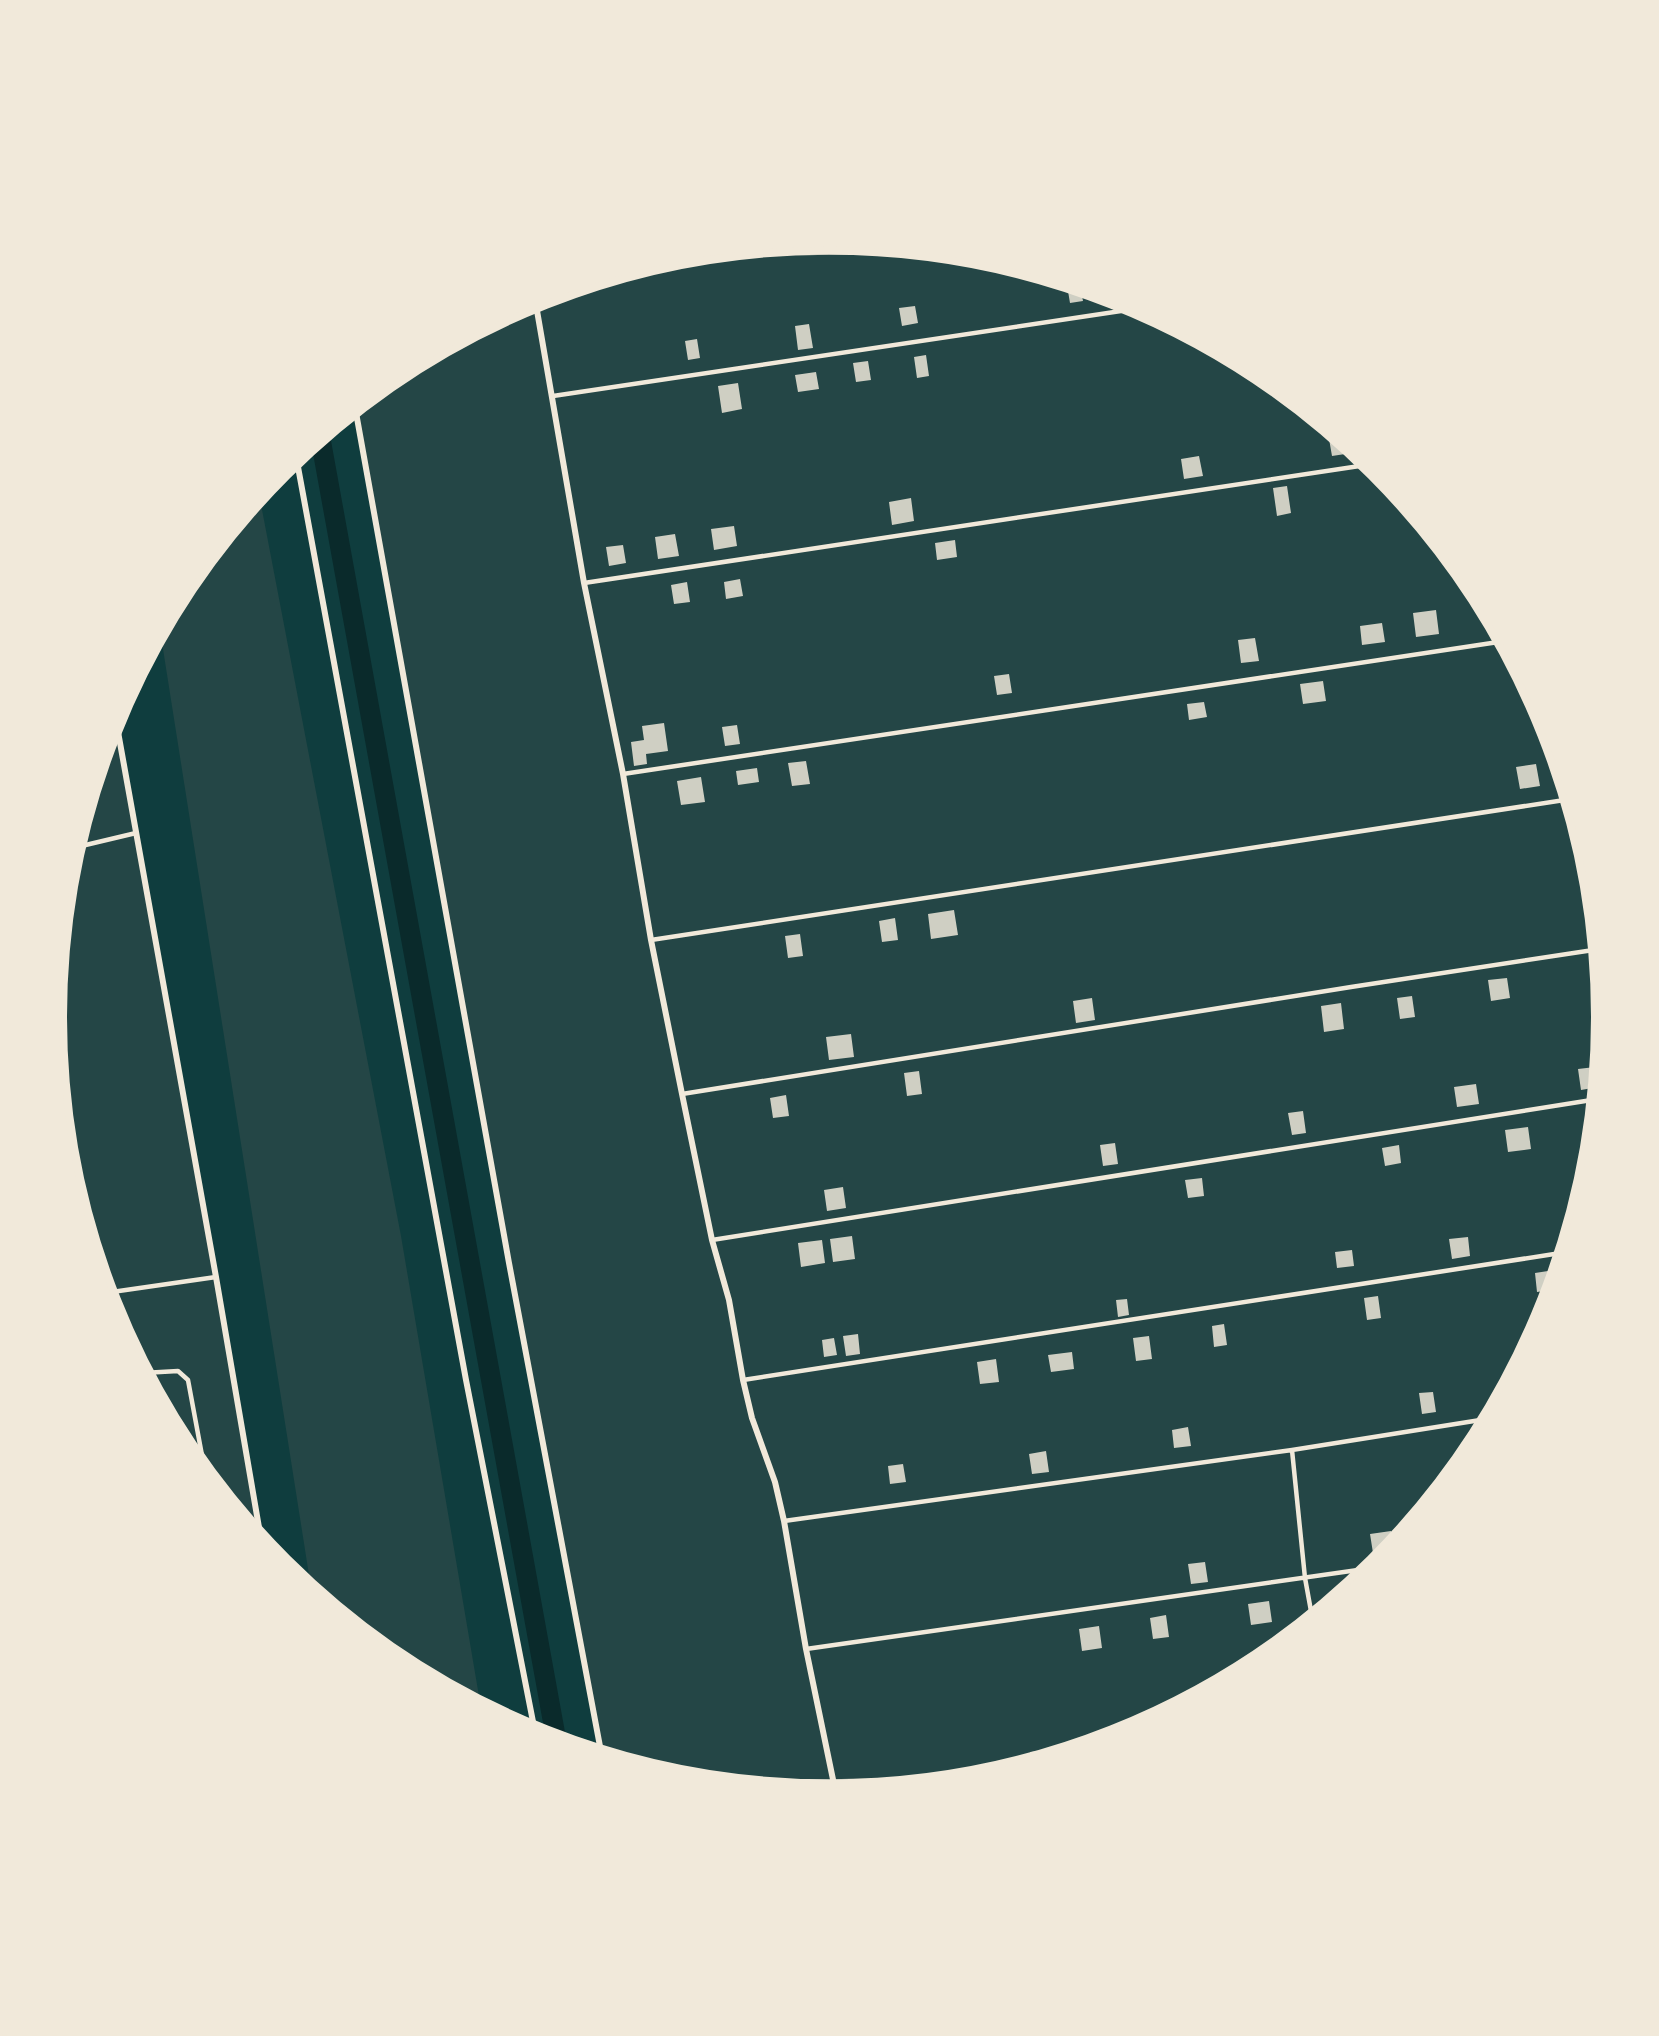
<svg xmlns="http://www.w3.org/2000/svg" width="1659" height="2036" font-family="'IBM Plex Sans',sans-serif">
<style>
.green{fill:#244646}
.lines{fill:none;stroke-linecap:round;stroke-linejoin:round}
.canal{stroke:#0a2a2b;stroke-width:20}
.building{fill:#cfcfc3}
.service{stroke:#f1e9da;stroke-width:4.5}
.minor{stroke:#f1e9da;stroke-width:6}
.rim{fill:none;stroke:#f1e9da;stroke-width:8}
</style>
<rect width="100%" height="100%" fill="#0f3d3e"/>
<!-- green -->
<path class="green" d="M 830,241 L 981,256 L 1127,300 L 1261,372 L 1379,469 L 1476,587 L 1547,721 L 1592,867 L 1606,1018 L 1591,1170 L 1547,1316 L 1475,1450 L 1379,1568 L 1261,1664 L 1127,1736 L 981,1780 L 829,1795 L 678,1780 L 602,1757 L 355,407 L 398,372 L 532,300 L 678,256 Z
M 259,494 L 401,1236 L 481,1708 L 398,1664 L 312,1594 L 160,630 L 184,586 Z
M 115,715 L 262,1545 L 183,1449 L 112,1315 L 67,1169 L 53,1018 L 68,866 Z"/>
<g class="lines">
<!-- canal -->
<path class="canal" d="M 320,436 L 557,1744"/>
</g>
<!-- building -->
<path class="building" d="M 1072,284 L 1080,286 L 1083,301 L 1070,303 L 1067,285 Z
M 915,306 L 918,323 L 902,326 L 899,308 Z
M 809,324 L 813,348 L 798,350 L 795,326 Z
M 697,339 L 700,358 L 688,360 L 685,341 Z
M 926,355 L 929,376 L 917,378 L 914,357 Z
M 868,361 L 871,380 L 856,382 L 853,363 Z
M 816,372 L 819,389 L 798,392 L 795,375 Z
M 738,383 L 742,409 L 722,413 L 718,386 Z
M 1334,432 L 1350,445 L 1352,453 L 1332,456 L 1328,433 Z
M 1199,456 L 1203,476 L 1184,479 L 1181,459 Z
M 1287,486 L 1291,513 L 1277,516 L 1273,488 Z
M 911,498 L 914,521 L 892,525 L 889,502 Z
M 734,526 L 737,546 L 714,550 L 711,529 Z
M 675,534 L 679,556 L 658,559 L 655,537 Z
M 955,540 L 957,557 L 937,560 L 935,543 Z
M 623,545 L 626,563 L 609,566 L 606,547 Z
M 740,579 L 743,596 L 726,599 L 724,582 Z
M 687,582 L 690,602 L 674,604 L 671,585 Z
M 1436,610 L 1439,634 L 1416,637 L 1413,613 Z
M 1382,623 L 1385,642 L 1362,645 L 1360,626 Z
M 1255,638 L 1259,661 L 1241,663 L 1238,640 Z
M 1009,674 L 1012,693 L 997,695 L 994,676 Z
M 1323,681 L 1326,701 L 1303,704 L 1300,684 Z
M 1204,702 L 1207,717 L 1189,720 L 1187,704 Z
M 664,723 L 668,751 L 646,754 L 647,764 L 634,766 L 631,742 L 644,740 L 642,726 Z
M 737,725 L 740,744 L 725,746 L 722,727 Z
M 806,761 L 810,784 L 792,786 L 788,763 Z
M 1536,764 L 1540,786 L 1520,789 L 1516,767 Z
M 757,768 L 759,782 L 738,785 L 736,771 Z
M 701,777 L 705,802 L 681,805 L 677,781 Z
M 954,910 L 958,935 L 931,939 L 928,914 Z
M 895,918 L 898,940 L 882,942 L 879,921 Z
M 800,934 L 803,956 L 788,958 L 785,936 Z
M 1507,978 L 1510,998 L 1491,1001 L 1488,980 Z
M 1412,996 L 1415,1017 L 1400,1019 L 1397,998 Z
M 1092,998 L 1095,1020 L 1076,1023 L 1073,1001 Z
M 1341,1003 L 1344,1029 L 1324,1032 L 1321,1006 Z
M 851,1034 L 854,1057 L 829,1060 L 826,1037 Z
M 1595,1067 L 1598,1087 L 1581,1090 L 1578,1069 Z
M 919,1071 L 922,1094 L 907,1096 L 904,1073 Z
M 1476,1084 L 1479,1104 L 1457,1107 L 1454,1087 Z
M 786,1095 L 789,1116 L 773,1118 L 770,1098 Z
M 1303,1111 L 1306,1133 L 1292,1135 L 1288,1113 Z
M 1528,1127 L 1531,1149 L 1508,1152 L 1505,1130 Z
M 1115,1143 L 1118,1164 L 1103,1166 L 1100,1145 Z
M 1399,1145 L 1401,1163 L 1385,1166 L 1382,1148 Z
M 1202,1178 L 1204,1196 L 1188,1198 L 1185,1180 Z
M 843,1187 L 846,1208 L 827,1211 L 824,1190 Z
M 852,1236 L 855,1259 L 833,1262 L 830,1239 Z
M 1468,1237 L 1470,1256 L 1452,1259 L 1449,1239 Z
M 822,1240 L 825,1263 L 801,1267 L 798,1243 Z
M 1352,1250 L 1354,1266 L 1337,1268 L 1335,1252 Z
M 1548,1271 L 1551,1290 L 1537,1292 L 1535,1273 Z
M 1378,1296 L 1381,1318 L 1367,1320 L 1364,1298 Z
M 1127,1299 L 1129,1315 L 1118,1317 L 1116,1300 Z
M 1224,1324 L 1227,1345 L 1214,1347 L 1212,1326 Z
M 858,1334 L 860,1354 L 846,1356 L 843,1336 Z
M 1149,1336 L 1152,1359 L 1136,1361 L 1133,1338 Z
M 834,1338 L 837,1355 L 824,1357 L 822,1340 Z
M 1072,1352 L 1074,1369 L 1051,1372 L 1048,1355 Z
M 996,1359 L 999,1382 L 980,1384 L 977,1362 Z
M 1433,1392 L 1436,1412 L 1422,1414 L 1419,1393 Z
M 1188,1427 L 1191,1446 L 1174,1448 L 1172,1430 Z
M 1046,1451 L 1049,1472 L 1032,1474 L 1029,1454 Z
M 903,1464 L 906,1482 L 890,1484 L 888,1466 Z
M 1391,1531 L 1393,1550 L 1373,1553 L 1370,1534 Z
M 1205,1562 L 1208,1582 L 1191,1584 L 1188,1564 Z
M 1269,1601 L 1272,1622 L 1251,1625 L 1248,1604 Z
M 1166,1615 L 1169,1637 L 1153,1639 L 1150,1618 Z
M 1099,1626 L 1102,1648 L 1082,1651 L 1079,1629 Z
M 1049,1750 L 1050,1759 L 1032,1765 L 1030,1752 Z"/>
<g class="lines">
<!-- service -->
<path class="service" d="M 553,396 L 1141,308
M 584,583 L 1373,464
M 623,774 L 1505,641
M 73,848 L 136,833
M 651,940 L 1571,799
M 682,1094 L 1351,987 L 1600,949
M 712,1240 L 1598,1099
M 105,1293 L 216,1277
M 143,1373 L 178,1371 L 188,1380 L 206,1477
M 743,1380 L 1567,1252
M 1292,1450 L 1305,1578 L 1313,1622
M 784,1521 L 1292,1450 L 1493,1418
M 806,1649 L 1379,1567
M 835,1792 L 939,1784"/>
<!-- minor -->
<path class="minor" d="M 535,299 L 584,583 L 623,774 L 651,940 L 682,1094 L 712,1240 L 729,1300 L 743,1380 L 752,1418 L 775,1482 L 784,1521 L 806,1649 L 836,1794
M 355,407 L 509,1263 L 602,1757
M 296,456 L 466,1380 L 536,1737
M 115,715 L 216,1277 L 262,1545"/>
</g>
<!-- crop -->
<path d="M0 0H1659V2036H0ZM63 1017a766 766 0 1 1 1532 0a766 766 0 1 1-1532 0Z" fill="#f1e9da" fill-rule="evenodd"/>
<path class="rim" d="M63 1017a766 766 0 1 1 1532 0a766 766 0 1 1-1532 0Z"/>
</svg>
